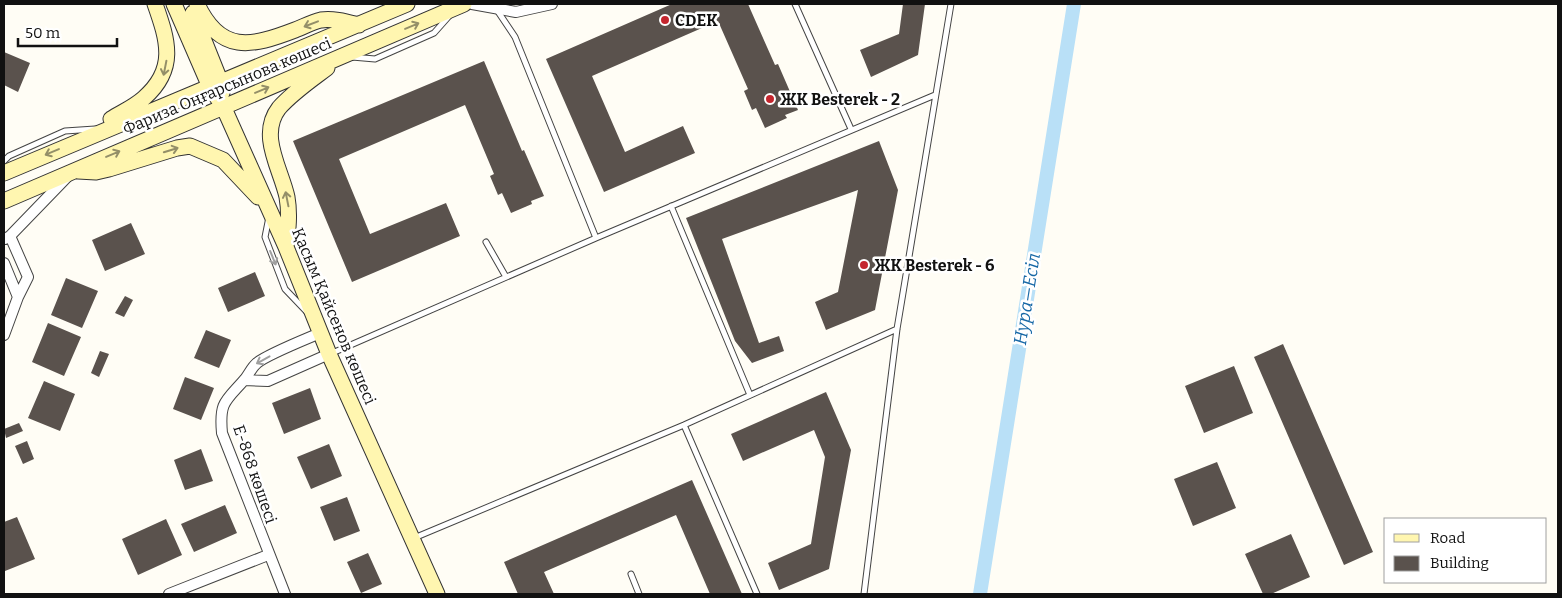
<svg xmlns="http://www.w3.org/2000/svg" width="1562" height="598" font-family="Bitter,serif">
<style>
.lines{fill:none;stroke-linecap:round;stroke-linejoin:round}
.canal{stroke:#b9e0f7;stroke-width:14}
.building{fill:#5a524d}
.lane-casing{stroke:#444;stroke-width:7}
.street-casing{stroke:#444;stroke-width:12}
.secondary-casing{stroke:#333;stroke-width:17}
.lane{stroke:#fff;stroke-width:5}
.street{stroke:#fff;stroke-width:10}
.secondary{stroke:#fff6b0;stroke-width:15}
.oneway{stroke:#948f68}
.oneway2{stroke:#a0a0a0}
.poi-dot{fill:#c4262e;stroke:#fff;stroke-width:2}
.labels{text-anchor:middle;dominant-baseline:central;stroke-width:5;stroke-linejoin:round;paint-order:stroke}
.poi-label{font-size:16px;font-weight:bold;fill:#111;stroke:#fff;text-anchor:start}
.street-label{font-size:16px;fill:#111;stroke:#fff}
.water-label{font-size:18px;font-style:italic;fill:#1768a6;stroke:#fff}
</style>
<rect width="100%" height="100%" fill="#fffdf5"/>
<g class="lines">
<!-- canal -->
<path class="canal" d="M 980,594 L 1074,4"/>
</g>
<!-- building -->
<path class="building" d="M 672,4 L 748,4 L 775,65 L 778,64 L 798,110 L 785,115 L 787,118 L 765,128 L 756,108 L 752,110 L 744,91 L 748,89 L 718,21 L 592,76 L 625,152 L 683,126 L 695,153 L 604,192 L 546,59 Z
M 903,4 L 925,4 L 918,55 L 871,77 L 860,50 L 899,34 Z
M 4,52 L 30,63 L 18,92 L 4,85 Z
M 484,61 L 522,151 L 524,150 L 544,196 L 531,201 L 532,204 L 511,213 L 502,193 L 498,195 L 490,176 L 494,174 L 465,105 L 339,159 L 370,234 L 446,203 L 460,236 L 352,282 L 293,141 Z
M 879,141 L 898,190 L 875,310 L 826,330 L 815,302 L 838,292 L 858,190 L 722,239 L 759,343 L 779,336 L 784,351 L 752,363 L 735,341 L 686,218 Z
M 131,223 L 145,254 L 105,271 L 92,240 Z
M 255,272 L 265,296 L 228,312 L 218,288 Z
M 66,278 L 98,291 L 82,328 L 51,315 Z
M 125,296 L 133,300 L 124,317 L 115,313 Z
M 48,323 L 81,337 L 64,376 L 32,362 Z
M 206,330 L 231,340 L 219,368 L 194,358 Z
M 1283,344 L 1373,552 L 1344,565 L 1254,357 Z
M 100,351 L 109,354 L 99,377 L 91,373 Z
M 1234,366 L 1253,413 L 1204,433 L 1185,386 Z
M 185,377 L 214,388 L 201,420 L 173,409 Z
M 44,381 L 75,394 L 60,431 L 28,418 Z
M 310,388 L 321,419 L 284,434 L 272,403 Z
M 826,392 L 851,450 L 829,569 L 779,590 L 768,563 L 811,544 L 825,457 L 814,430 L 743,461 L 731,434 Z
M 19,423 L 23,431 L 6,438 L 4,429 Z
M 27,441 L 34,459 L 23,464 L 15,446 Z
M 329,444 L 342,476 L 311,489 L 297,457 Z
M 201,449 L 213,481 L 185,490 L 174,460 Z
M 1217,462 L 1236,508 L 1193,526 L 1174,479 Z
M 692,480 L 742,594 L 710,594 L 676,515 L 544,572 L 554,594 L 518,594 L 504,562 Z
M 347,497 L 360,531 L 334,541 L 320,507 Z
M 225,505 L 237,533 L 194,552 L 181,524 Z
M 17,517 L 35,559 L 5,571 L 4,522 Z
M 166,519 L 182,555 L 138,575 L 122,539 Z
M 1291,534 L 1310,577 L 1271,594 L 1263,594 L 1245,554 Z
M 368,553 L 382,584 L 361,593 L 347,562 Z"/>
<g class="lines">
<!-- lane casing -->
<g class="lane-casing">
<path id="lane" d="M 795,4 L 851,129
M 352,57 L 375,59 L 434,33 L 450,15
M 4,161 L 9,156 L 65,131 L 95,129
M 671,206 L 750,395
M 269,217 L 265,237 L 285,289 L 306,311
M 596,238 L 935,95
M 486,242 L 506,277
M 330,354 L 596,238 L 515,37 L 497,10
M 684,425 L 757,594
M 414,538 L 684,425 L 897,329
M 631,574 L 639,594
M 864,594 L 897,329 L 951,4"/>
</g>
<!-- street casing -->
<g class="street-casing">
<path id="street" d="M 472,4 L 516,12 L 552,4
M 5,239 L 10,236 L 69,175
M 4,263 L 18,297
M 4,335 L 18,297 L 28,277 L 10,236
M 244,380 L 268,381 L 329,354
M 169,594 L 268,555
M 285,594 L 222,433 C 219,401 226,401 245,379 C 249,374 252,367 257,363 C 266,355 306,339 320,333"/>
</g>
<!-- secondary casing -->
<g class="secondary-casing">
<path id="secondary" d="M 174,4 L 210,87 L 223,106 L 286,247 L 329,354 L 437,594
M 197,4 C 220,54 251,47 295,30 C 303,27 312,22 321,20 C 333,18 347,22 359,25
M 193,13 L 221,83 L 222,93
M 111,119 C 122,112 134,107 144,98 C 177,69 168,41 155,4
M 78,171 L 96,172 L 109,169 L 177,148 L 190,146 L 223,160 L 258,197
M 4,173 L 407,4
M 4,201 L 464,4
M 286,247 C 288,230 290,214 287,197 C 281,169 258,135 279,108 C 292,93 311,80 327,68"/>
</g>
<!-- lane -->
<use href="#lane" class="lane"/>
<!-- street -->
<use href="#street" class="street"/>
<!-- secondary -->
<use href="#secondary" class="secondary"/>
</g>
<!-- one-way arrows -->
<defs><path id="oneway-shaft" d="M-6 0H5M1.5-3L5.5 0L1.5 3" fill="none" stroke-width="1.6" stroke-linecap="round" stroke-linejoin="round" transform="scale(1.25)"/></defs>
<g class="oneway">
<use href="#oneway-shaft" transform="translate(311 24) rotate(159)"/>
<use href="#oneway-shaft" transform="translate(412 26) rotate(-23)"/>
<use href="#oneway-shaft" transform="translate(165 68) rotate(101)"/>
<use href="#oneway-shaft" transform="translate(262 90) rotate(-23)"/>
<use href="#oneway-shaft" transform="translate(171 150) rotate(-17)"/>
<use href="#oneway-shaft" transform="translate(52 152) rotate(157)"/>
<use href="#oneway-shaft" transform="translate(113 154) rotate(-23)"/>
<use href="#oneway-shaft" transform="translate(287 199) rotate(-101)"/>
</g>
<g class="oneway2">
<use href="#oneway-shaft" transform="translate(273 258) rotate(68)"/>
<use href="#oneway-shaft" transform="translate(263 360) rotate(151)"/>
</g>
<!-- markers -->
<g class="poi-dot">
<circle cx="665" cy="20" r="5"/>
<circle cx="770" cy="99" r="5"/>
<circle cx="864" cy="265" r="5"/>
</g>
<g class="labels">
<!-- poi labels -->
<g class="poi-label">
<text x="675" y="20">CDEK</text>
<text x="780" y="99">ЖК Besterek - 2</text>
<text x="874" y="265">ЖК Besterek - 6</text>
</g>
<!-- street labels -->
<g class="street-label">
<text transform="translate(227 86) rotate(-23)">Фариза Оңғарсынова көшесі</text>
<text transform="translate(334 316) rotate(67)">Қасым Қайсенов көшесі</text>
<text transform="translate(255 474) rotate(71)">Е-868 көшесі</text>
</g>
<!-- water labels -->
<g class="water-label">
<text transform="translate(1027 299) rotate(-81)">Нура—Есіл</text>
</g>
</g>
<!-- border -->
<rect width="1562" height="598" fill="none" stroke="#111111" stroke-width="10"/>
<!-- legend -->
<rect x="1384" y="518" width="162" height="65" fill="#ffffff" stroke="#a0a0a0"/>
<rect x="1394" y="534" width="25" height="8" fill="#fff6b0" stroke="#a0a0a0"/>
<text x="1430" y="543" font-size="15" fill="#111111">Road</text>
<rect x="1394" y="556" width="25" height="15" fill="#5a524d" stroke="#a0a0a0"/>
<text x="1430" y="568" font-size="15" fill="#111111">Building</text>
<!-- scale -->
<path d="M18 38v8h99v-8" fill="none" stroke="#111111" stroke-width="2.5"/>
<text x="25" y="38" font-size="15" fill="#111111" stroke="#ffffff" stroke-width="4" paint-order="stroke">50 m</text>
</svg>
